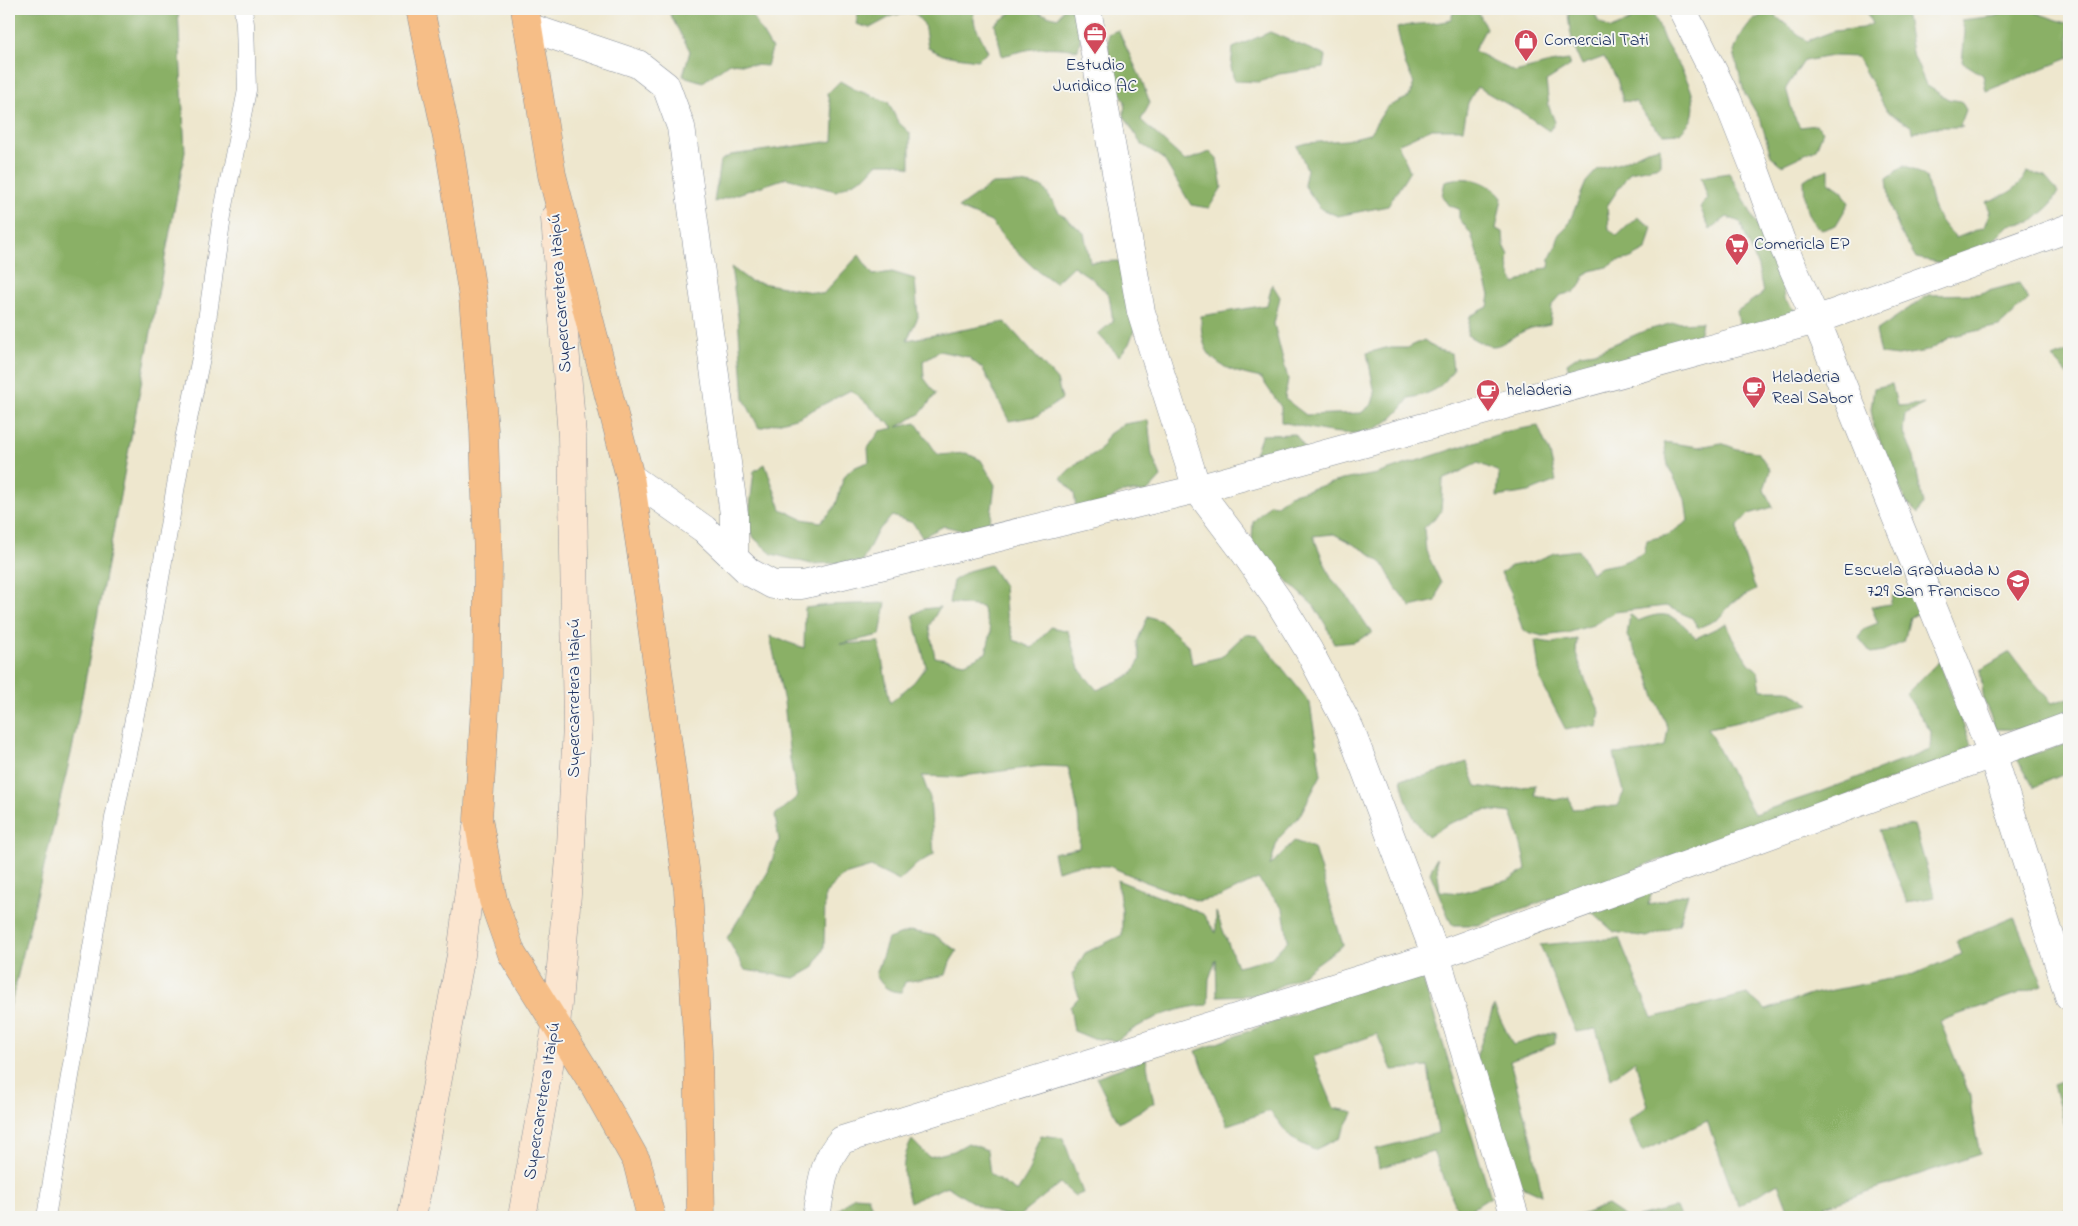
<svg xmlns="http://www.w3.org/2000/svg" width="2078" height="1226" font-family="'Indie Flower',sans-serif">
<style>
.forest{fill:#8ab066;stroke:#527062}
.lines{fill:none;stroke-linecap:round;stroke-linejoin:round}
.lane-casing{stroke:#848b96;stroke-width:19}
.street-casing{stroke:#848b96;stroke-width:29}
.secondary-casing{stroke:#848b96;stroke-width:29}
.highway-casing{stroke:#848b96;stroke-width:29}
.lane{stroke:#fff;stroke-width:18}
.street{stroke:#fff;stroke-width:28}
.secondary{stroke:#fbe5cf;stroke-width:28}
.highway{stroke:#f6be87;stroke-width:28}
.labels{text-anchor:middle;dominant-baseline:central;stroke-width:4;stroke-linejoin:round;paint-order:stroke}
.poi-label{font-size:18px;fill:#1b2f5e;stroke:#f6f6f2;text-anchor:start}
.street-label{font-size:18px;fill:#1b2f5e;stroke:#f6f6f2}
</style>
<rect width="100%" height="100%" fill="#f6f6f2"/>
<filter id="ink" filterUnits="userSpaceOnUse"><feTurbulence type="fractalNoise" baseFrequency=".02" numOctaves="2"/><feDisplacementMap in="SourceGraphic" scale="10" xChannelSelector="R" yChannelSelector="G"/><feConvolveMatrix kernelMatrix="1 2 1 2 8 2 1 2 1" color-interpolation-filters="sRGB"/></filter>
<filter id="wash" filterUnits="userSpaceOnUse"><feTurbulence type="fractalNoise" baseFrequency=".0096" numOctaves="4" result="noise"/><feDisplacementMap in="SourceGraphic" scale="20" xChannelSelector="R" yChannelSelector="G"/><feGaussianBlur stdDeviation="1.12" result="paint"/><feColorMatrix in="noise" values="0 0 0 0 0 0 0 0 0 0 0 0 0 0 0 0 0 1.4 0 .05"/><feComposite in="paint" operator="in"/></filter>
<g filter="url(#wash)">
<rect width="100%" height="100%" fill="#eee7ce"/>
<!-- forest -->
<path class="forest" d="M 9,9 L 178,9 L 185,152 L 72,750 L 9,1012 Z
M 667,9 L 750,9 L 754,19 L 772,49 L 767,66 L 729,63 L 703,82 L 683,76 L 690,51 Z
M 859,9 L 972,9 L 975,25 L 988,52 L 977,60 L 943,55 L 928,48 L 924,24 L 914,13 L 894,15 L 870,28 L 856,24 Z
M 1010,9 L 1032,9 L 1035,12 L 1058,18 L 1063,9 L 1078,9 L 1082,28 L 1078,50 C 1046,45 1032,48 1002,56 L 995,24 L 1011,13 Z
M 1454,9 L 1477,9 L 1486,28 L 1474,51 L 1515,72 L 1550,63 L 1568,60 L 1570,66 L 1546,81 L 1549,107 L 1555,122 L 1549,131 L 1523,113 L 1477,87 L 1468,103 L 1463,129 L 1430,129 L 1398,144 L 1410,171 L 1388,206 L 1338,216 L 1321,209 L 1304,185 L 1307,169 L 1297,146 L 1307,143 L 1346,140 L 1369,134 L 1387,107 L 1409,97 L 1414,83 L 1405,64 L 1397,28 C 1415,22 1433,25 1451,20 Z
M 1574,9 L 1593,9 L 1598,21 L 1611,29 L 1629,21 L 1641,11 L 1654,15 C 1658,23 1661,32 1664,40 C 1675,62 1701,91 1692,118 C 1690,123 1684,128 1680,133 L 1663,134 L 1651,123 L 1636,102 L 1623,101 L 1617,79 L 1604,57 L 1582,65 C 1573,47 1569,31 1568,11 Z
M 1865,9 L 1909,9 L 1906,17 L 1912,52 L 1926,85 L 1948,99 L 1961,101 L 1966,110 L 1960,126 L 1963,127 L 1934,127 L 1913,133 L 1912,127 L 1887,111 L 1857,57 L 1832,56 L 1804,61 L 1786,88 L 1793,114 L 1800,127 L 1816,125 L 1823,131 L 1816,149 L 1782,165 L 1771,156 L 1761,121 L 1744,92 L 1734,52 L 1739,38 L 1752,21 L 1765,13 L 1774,15 L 1807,41 L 1834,31 L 1862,28 L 1872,24 Z
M 2009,9 L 2032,9 L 2037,13 L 2069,24 L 2069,58 L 1986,91 L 1983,75 L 1962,62 L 1965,32 L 1961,20 L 1997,16 Z
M 1118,30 L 1142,81 L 1150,103 L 1141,120 L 1185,161 L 1210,152 L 1217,159 L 1222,187 L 1209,208 L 1191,205 L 1163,158 L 1141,144 L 1124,116 L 1125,102 L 1109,68 L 1108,34 Z
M 1270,32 L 1326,56 L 1324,68 L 1279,74 L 1260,82 L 1234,81 L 1231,67 L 1233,48 Z
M 840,81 L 854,89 L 888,102 L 898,122 L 910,133 L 910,168 L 899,163 L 878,163 L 866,176 L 836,191 L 786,178 L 714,202 L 720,161 L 731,155 L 833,141 L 834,120 L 827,94 Z
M 1660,147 L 1660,166 L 1630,172 L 1607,206 L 1609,229 L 1617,236 L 1637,217 L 1652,227 L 1646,250 L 1629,259 L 1617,261 L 1610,266 L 1591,271 L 1584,275 L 1582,284 L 1574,292 L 1561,295 L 1552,305 L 1550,324 C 1541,326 1532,327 1524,331 C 1497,344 1499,355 1467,335 L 1470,316 L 1488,307 L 1490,295 L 1471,234 L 1459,218 L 1459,209 L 1448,205 L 1442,196 L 1445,181 C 1467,175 1488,180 1502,198 L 1496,229 L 1503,232 L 1504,245 L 1509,255 C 1507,267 1509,274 1515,284 L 1540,269 L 1549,268 L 1550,258 L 1556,246 L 1559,234 L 1568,225 L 1586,182 L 1598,169 L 1620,163 L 1647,150 Z
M 1905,165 L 1926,177 C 1933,206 1933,217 1956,238 L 1984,227 L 1990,211 L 1986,202 C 2005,195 2018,191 2027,172 L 2045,177 L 2058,192 L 2050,206 L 2032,222 L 2009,225 L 1982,252 L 1942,263 L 1916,258 L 1900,231 L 1890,206 L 1887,178 Z
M 1829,169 L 1829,182 L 1842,191 L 1849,203 L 1836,225 L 1822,230 C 1803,218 1805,200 1804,180 L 1810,176 Z
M 1729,173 L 1741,193 L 1760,231 L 1773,246 L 1781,271 L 1784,299 L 1797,313 L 1740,331 L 1737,311 L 1763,293 L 1758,267 L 1740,222 L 1727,217 L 1710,230 L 1700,207 L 1708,199 L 1701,177 Z
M 1020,183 L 1043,187 L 1059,212 L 1084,233 L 1090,262 L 1119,261 L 1141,312 L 1129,344 L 1119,356 L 1098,334 L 1113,321 L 1109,295 L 1091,278 L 1073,266 L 1055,283 L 1033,267 L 1010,245 L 991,222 L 958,208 L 992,184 Z
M 859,255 L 873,275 L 892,272 L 915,279 L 918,317 L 907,340 L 1005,322 L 1057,380 L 1062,399 L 1037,416 L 1009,421 L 983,369 L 968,357 L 939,351 L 923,361 L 924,378 L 936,394 L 921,413 L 897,427 L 916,423 L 938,455 L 966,453 L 981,460 L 995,485 L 991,516 L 985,536 L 944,526 L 922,537 L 913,523 L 892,516 L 877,532 L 862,562 L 811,564 L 772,554 L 754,538 L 748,523 L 754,471 L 765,464 L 781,509 L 802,519 L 821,522 C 826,516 834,510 836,504 C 845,478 839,471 869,462 L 868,448 L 880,431 L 894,428 L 851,390 L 799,417 L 759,428 L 744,399 L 738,317 L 731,267 L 750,281 L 823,294 Z
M 2019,283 L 2028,300 L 1999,326 L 1953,336 L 1927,351 L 1897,356 L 1881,354 L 1876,331 L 1928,295 L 1977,294 Z
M 1272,284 L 1280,297 L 1274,324 L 1288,379 L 1285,399 L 1306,415 L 1361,413 L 1372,404 L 1375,394 L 1367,353 L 1386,348 L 1407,348 L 1424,340 L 1438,350 L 1451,353 L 1453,370 C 1441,389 1431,394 1409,398 C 1375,450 1332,432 1281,422 L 1281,407 L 1261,378 C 1238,373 1208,367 1203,339 C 1201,332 1201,323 1201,316 L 1267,305 Z
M 1702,322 L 1700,332 L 1695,341 L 1572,383 L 1567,363 L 1580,354 L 1595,352 L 1644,331 L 1673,323 Z
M 2069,351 L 2069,376 L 2053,358 Z
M 1892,384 L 1897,406 L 1924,404 L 1905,414 L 1903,431 L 1914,457 L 1923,504 L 1918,514 L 1906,502 L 1874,427 L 1871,409 L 1874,388 Z
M 1148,420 L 1152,455 L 1161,477 L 1147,492 L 1123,492 L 1101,504 L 1076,507 L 1074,493 L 1061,478 L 1074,465 L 1099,451 L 1109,434 L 1124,424 Z
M 1538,426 L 1550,454 L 1556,481 L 1529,492 L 1497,497 L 1499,472 L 1478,463 L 1443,480 L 1441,512 L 1424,528 L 1426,551 L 1441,583 L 1436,601 L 1411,607 L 1396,588 L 1383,564 L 1366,551 L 1334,534 L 1313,536 L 1331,578 L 1347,596 L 1372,633 L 1354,642 L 1334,644 L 1327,627 L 1314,606 L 1269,564 L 1252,541 L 1253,522 L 1270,504 L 1277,505 L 1289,495 L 1342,480 L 1377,474 L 1508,431 Z
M 1295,434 L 1307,451 L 1277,460 L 1254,456 L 1262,435 Z
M 1664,442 L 1699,447 L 1721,443 L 1737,449 L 1758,452 L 1770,470 L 1764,490 L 1773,507 L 1749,514 L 1738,526 L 1739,541 L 1756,590 L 1734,601 L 1718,619 L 1698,628 L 1692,618 L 1666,606 L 1615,612 L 1593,625 L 1567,633 L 1543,636 L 1523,631 L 1511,592 L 1501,573 L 1511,566 L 1533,562 L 1554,553 L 1578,550 L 1591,573 L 1600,567 L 1621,563 L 1644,553 L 1647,540 L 1668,535 L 1688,521 L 1685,499 L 1668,466 Z
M 990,565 L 1004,586 L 1006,613 L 1014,640 L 1032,648 L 1051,627 L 1068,631 L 1079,669 L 1097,690 L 1131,675 L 1140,660 L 1137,642 L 1148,616 L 1161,621 L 1189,646 L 1192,664 L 1221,657 L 1245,634 L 1257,636 L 1310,703 L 1321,775 L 1299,817 L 1278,839 L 1270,866 L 1294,841 L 1314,848 L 1343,945 L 1297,978 L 1260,995 L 1217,996 L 1216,959 L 1209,979 L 1208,1005 C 1175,1007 1142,1021 1116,1041 L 1091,1038 L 1074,1031 L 1070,1007 L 1079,997 L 1072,975 L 1085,953 L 1122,935 L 1122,911 L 1117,880 L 1203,914 L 1216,933 L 1216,912 L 1237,966 L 1271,958 L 1288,940 L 1283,909 L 1258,879 L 1220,897 L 1198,901 L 1146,882 L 1109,866 L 1078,865 L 1057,871 L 1053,853 L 1079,848 C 1081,820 1075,794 1068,767 L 1042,766 L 955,777 L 922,776 L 930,798 L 934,854 L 917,864 L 899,881 L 871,867 L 841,876 L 825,895 L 824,948 L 813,968 L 795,978 L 745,970 L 727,938 L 768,872 L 779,840 L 775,815 L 797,797 L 790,759 L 784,702 L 770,636 L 804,648 L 805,608 L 828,605 L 886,603 L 880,635 L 840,644 L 879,642 L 890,703 L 914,682 L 926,666 L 913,615 L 923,609 L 940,607 L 929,626 L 935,657 L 965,663 L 986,653 L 991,632 L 982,607 L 949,603 L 953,581 L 968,571 Z
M 1913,588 L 1919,600 L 1919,614 L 1910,617 L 1904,642 L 1883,651 L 1871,653 L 1859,638 L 1863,629 L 1878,623 L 1871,607 L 1890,604 L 1893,595 Z
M 1630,614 L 1638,621 C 1668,608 1676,616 1696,638 L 1727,623 L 1732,638 L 1749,663 L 1758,671 L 1761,690 L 1788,690 L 1810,704 C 1775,711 1742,723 1707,728 L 1754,814 L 1817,793 L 1930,750 L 1931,732 L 1906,694 L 1939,661 L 1971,745 L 1957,756 L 1736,836 L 1693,848 L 1643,866 L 1613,881 L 1590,884 L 1478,925 L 1452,925 L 1430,873 L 1436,858 L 1440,891 L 1459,893 L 1509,880 L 1526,870 C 1523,850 1518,832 1511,813 L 1486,810 L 1448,824 L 1428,837 C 1411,817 1406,803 1401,779 L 1425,776 L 1467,762 L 1476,786 L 1504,790 L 1535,785 L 1535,795 L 1555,800 L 1569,797 L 1572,809 L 1617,806 L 1624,792 L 1614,754 L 1641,752 L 1665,746 L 1668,728 L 1656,701 L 1647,672 L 1627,636 Z
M 1577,639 L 1576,653 L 1584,677 L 1600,712 L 1597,727 L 1584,726 L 1566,730 L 1540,680 L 1535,640 L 1552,643 Z
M 2010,652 L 2024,671 L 2052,703 L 2069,698 L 2069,718 L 2039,730 L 1996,729 L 1984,701 L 1980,670 Z
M 2069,743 L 2069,772 L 2034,787 L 2017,759 Z
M 1914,825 L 1935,897 L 1907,902 L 1879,830 Z
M 1656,876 L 1648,905 L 1688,893 L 1679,924 L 1647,937 L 1614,932 L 1583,904 Z
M 2014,917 L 2043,985 L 1940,1021 L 1970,1096 L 1972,1115 L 1980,1154 L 1825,1206 L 1829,1217 L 1791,1217 L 1778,1183 L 1738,1206 L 1707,1121 L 1642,1152 L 1628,1120 L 1648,1106 L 1635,1061 L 1611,1078 L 1596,1029 L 1576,1032 L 1540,945 L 1619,938 L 1652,1018 L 1747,994 L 1766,1010 L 1813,994 L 1914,974 L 1962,954 L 1956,941 Z
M 911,931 L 936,936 L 957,951 L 950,962 L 946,975 L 905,982 L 901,992 C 888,992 882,986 876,975 L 888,939 Z
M 1419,967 L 1491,1197 L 1460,1216 L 1433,1152 L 1379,1168 L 1376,1149 L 1438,1133 L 1428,1067 L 1392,1070 L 1377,1034 L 1313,1057 L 1334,1108 L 1354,1112 L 1339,1138 L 1314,1150 L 1291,1138 L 1270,1111 L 1227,1125 L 1196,1051 Z
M 1494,1006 L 1513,1045 L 1555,1032 L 1555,1044 L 1510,1061 L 1533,1147 L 1542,1195 L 1503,1177 L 1474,1063 Z
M 1146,1059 L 1154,1103 L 1119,1123 L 1096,1077 Z
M 2069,1079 L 2069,1139 L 2053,1085 Z
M 1041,1135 L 1063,1138 L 1083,1193 L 1075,1196 L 1060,1183 L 1018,1217 C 990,1215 969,1201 947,1186 L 910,1202 C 903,1179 899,1163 912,1140 L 929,1157 L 954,1151 L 968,1143 L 987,1150 L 990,1174 L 1017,1192 L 1027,1176 Z
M 854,1196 L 868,1197 L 876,1217 L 831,1217 Z
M 1607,1205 L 1625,1217 L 1575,1217 Z
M 1676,1207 L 1680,1217 L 1637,1217 Z
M 2069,1209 L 2069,1217 L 2045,1217 Z"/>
</g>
<g filter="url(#ink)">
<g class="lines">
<!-- lane casing -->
<g class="lane-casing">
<path id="lane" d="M 46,1217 L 114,818 L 145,665 L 184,439 L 203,348 L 222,216 L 247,90 L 245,24 L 243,9"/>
</g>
<!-- street casing -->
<g class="street-casing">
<path id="street" d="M 1087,9 L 1141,312 L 1197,489 L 1240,546 L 1278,600 L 1308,649 L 1350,729 L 1436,956 L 1515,1217
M 1682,9 L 1727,99 L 1754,167 L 1781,241 L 1816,320 L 1992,753 L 2069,996
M 528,27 L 638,64 L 666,86 L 681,127 L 734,514 L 734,558
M 630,477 L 704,529 L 749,572 L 773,585 L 802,585 L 1197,489 L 1816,320 L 2069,228
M 816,1217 C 821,1190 822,1161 842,1140 L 1436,956 L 2069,726"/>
</g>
<!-- secondary casing -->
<g class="secondary-casing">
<path id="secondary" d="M 412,1217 L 461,955 L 477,827
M 522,1217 L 556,1027 L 571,846 L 577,725 L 572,436 L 555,218"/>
</g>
<!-- highway casing -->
<g class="highway-casing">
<path id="highway" d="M 420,9 L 450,152 L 473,298 L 484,430 L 488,562 L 487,677 L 478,819 L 493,900 L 512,954 L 594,1085 L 637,1162 L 651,1217
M 525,9 L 552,175 L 630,477 L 652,627 L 688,890 L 698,1051 L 701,1217"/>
</g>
<!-- lane -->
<use href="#lane" class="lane"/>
<!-- street -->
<use href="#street" class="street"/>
<!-- secondary -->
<use href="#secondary" class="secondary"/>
<!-- highway -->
<use href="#highway" class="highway"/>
</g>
</g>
<!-- icons -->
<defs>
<g id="office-pin" transform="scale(1.25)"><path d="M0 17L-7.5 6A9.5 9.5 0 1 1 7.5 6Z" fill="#d1495b" stroke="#f6f6f2"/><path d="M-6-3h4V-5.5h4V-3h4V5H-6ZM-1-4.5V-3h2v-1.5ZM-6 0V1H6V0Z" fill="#fff"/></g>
<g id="shop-pin" transform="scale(1.25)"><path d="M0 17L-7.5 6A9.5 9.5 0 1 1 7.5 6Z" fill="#d1495b" stroke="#f6f6f2"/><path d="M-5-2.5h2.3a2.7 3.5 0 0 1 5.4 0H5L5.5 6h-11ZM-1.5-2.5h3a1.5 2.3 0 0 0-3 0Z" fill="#fff"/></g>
<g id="supermarket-pin" transform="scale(1.25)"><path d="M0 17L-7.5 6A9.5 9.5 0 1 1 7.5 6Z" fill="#d1495b" stroke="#f6f6f2"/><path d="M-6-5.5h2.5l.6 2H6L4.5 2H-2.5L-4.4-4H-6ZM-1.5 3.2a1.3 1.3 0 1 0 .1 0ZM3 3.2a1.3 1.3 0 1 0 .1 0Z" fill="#fff"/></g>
<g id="cafe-pin" transform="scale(1.25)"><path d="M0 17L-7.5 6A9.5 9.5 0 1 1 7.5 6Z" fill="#d1495b" stroke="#f6f6f2"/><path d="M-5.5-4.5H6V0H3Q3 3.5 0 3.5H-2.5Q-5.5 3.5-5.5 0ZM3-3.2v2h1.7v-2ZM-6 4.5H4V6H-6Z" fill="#fff"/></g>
<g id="school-pin" transform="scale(1.25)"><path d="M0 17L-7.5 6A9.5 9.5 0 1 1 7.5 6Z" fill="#d1495b" stroke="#f6f6f2"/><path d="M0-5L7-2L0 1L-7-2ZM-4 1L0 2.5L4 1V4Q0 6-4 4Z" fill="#fff"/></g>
</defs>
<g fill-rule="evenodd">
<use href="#office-pin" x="1095" y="34"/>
<use href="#shop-pin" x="1526" y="41"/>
<use href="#supermarket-pin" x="1737" y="245"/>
<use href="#cafe-pin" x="1754" y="388"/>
<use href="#cafe-pin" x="1488" y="391"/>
<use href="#school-pin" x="2018" y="581"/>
</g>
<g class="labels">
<!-- poi labels -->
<g class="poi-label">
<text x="1544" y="41">Comercial Tati</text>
<text x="1095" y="66" text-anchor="middle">Estudio<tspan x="1095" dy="21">Juridico AC</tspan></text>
<text x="1754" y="245">Comericla EP</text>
<text x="1772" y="378">Heladeria<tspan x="1772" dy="21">Real Sabor</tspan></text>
<text x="1506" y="391">heladeria</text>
<text x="2000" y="571" text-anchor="end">Escuela Graduada N<tspan x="2000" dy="21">729 San Francisco</tspan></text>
</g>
<!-- street labels -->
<g class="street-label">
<text transform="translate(561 293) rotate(-94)">Supercarretera Itaipú</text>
<text transform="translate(575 698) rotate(-90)">Supercarretera Itaipú</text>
<text transform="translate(543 1101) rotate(-81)">Supercarretera Itaipú</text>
</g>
</g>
<!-- margin -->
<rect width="2078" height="1226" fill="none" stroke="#f6f6f2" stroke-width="30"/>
</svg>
